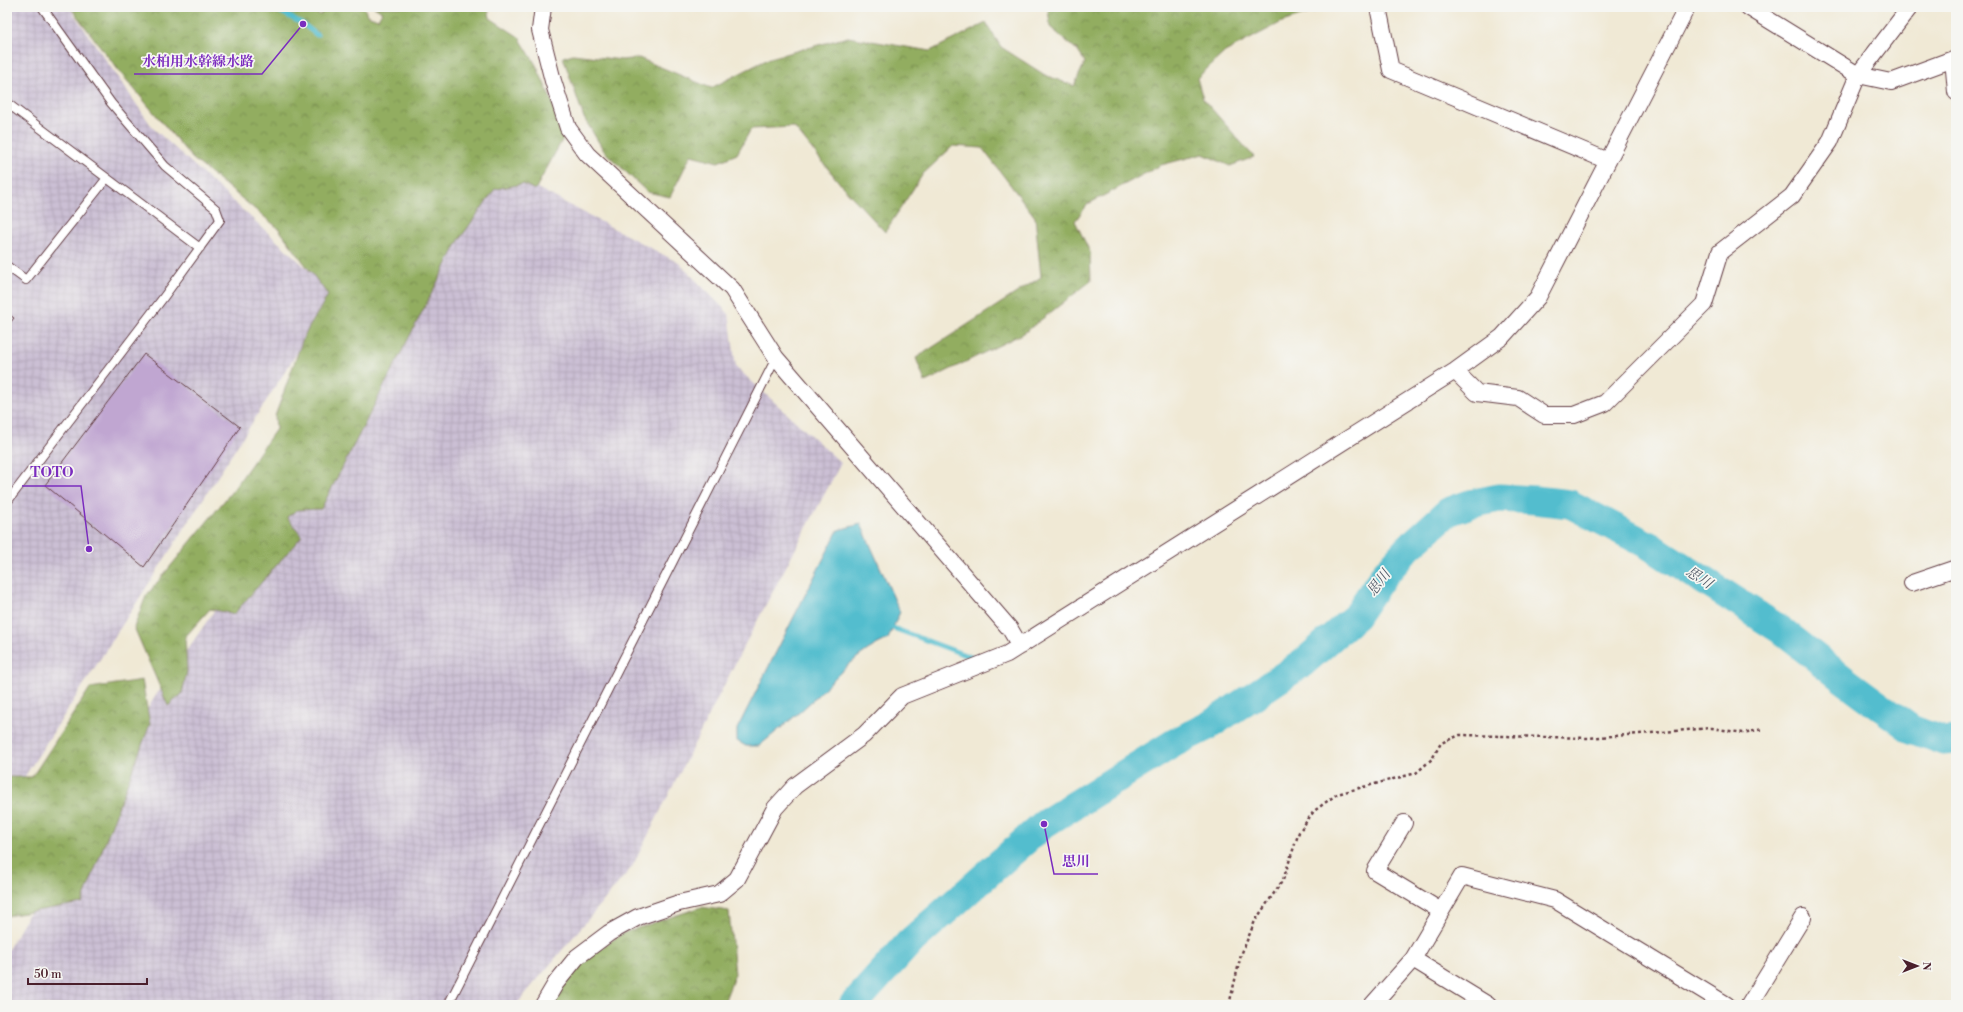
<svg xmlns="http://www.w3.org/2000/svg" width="1963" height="1012" font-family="'Libre Bodoni','Noto Serif JP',serif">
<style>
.industrial{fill:url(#industrial-grid)}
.forest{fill:url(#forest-crowns);stroke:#6e6646}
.water{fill:#52bdce;stroke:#4e6e7c}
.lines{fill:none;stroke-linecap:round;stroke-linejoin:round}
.stream{stroke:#52bdce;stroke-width:5}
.river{stroke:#52bdce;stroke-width:29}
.building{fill:#c0a6d1}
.lane-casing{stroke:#633d44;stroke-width:10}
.street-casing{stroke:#633d44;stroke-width:18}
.path{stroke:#633d44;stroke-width:2.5;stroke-dasharray:3 3;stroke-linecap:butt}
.lane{stroke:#fff;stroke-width:8}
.street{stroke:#fff;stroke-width:16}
.labels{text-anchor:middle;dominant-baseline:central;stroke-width:3.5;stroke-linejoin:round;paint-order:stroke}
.water-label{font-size:14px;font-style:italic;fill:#4d5664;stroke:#f6f6f2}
.leader{fill:none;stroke:#7b2cbf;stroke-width:1.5}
.callout-dot{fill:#7b2cbf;stroke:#f6f6f2;stroke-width:1.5}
.callout-label{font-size:14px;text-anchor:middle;font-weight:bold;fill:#7b2cbf;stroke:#f6f6f2;stroke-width:3.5;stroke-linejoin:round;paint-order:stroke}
</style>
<defs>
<pattern id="industrial-grid" width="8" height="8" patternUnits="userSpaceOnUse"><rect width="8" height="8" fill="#cbbfd4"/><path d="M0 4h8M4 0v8" fill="none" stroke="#b0a4b6"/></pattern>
<pattern id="forest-crowns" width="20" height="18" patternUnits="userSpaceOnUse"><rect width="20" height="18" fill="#92ad60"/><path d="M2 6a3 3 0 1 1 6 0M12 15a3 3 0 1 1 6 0" fill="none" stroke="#798c4f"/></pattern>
</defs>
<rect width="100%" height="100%" fill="#f6f6f2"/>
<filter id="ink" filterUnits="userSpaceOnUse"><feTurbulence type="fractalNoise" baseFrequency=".025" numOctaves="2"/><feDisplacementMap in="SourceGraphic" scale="8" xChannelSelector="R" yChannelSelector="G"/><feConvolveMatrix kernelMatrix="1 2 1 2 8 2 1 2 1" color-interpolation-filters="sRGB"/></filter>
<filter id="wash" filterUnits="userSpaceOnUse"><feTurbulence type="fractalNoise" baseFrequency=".012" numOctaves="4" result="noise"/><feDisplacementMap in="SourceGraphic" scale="16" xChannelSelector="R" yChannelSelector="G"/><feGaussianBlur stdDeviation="0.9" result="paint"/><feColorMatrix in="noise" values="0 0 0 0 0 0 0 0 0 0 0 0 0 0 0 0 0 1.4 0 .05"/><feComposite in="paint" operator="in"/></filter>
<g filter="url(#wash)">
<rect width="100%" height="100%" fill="#f0e9d5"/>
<!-- industrial -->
<path class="industrial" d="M 7,7 L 69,7 L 153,128 L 335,294 L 7,804 Z
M 524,181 L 679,263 L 729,314 L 736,367 L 841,463 L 744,646 L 632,867 L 516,1005 L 7,1005 L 7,951 L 154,698 L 265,537 L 486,187 Z"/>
<!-- forest -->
<path class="forest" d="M 70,7 L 301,7 L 321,15 L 324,7 L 364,7 L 367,15 L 378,19 L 382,12 L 374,7 L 488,7 L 490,18 L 519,37 L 536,65 L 566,133 L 535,190 L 523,184 L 495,189 L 459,240 L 321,509 L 297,510 L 287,517 L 302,536 L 234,614 L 210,609 L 185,637 L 187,671 L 182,694 L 168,706 L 134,627 L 146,596 L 233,490 L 276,429 L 275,416 L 304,336 L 328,295 L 278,228 L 192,158 L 119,71 Z
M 1048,7 L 1329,7 L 1282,22 L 1225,52 L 1197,78 L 1203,99 L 1254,157 L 1230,166 L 1203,154 L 1161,165 L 1088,204 L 1075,221 L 1090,252 L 1091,281 L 1024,333 L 925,382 L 916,358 L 1041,277 L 1035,217 L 982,148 L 953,146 L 923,174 L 885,232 L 842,186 L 794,127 L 751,129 L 737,154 L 718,162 L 691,155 L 670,197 L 647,192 L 604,151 L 584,118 L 563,57 L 573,54 L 622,60 L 639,58 L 711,88 L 770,58 L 848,37 L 930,51 L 986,23 L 1001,47 L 1045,75 L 1074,86 L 1085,62 L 1077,50 L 1050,27 Z
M 142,680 L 150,724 L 82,903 L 7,916 L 7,777 L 32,777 L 90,688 Z
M 701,907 L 729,911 L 735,974 L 723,1005 L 551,1005 L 574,967 L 623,933 Z"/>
<!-- water -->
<path class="water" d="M 861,524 L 900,612 L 888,639 C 858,652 839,674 817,696 C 799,714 778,730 759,746 L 746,746 L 737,741 L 737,729 L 838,530 Z"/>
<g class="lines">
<!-- stream -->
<path class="stream" d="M 272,7 L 303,24 L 317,35
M 893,628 L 976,659"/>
<!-- river -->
<path class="river" d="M 853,1005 L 909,943 L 1044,824 L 1174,743 L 1208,726 L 1303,663 L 1356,616 L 1383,576 L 1408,548 L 1448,512 L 1470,504 L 1499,498 L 1535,500 L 1570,504 L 1650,546 L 1781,630 L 1843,679 L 1911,729 L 1943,741 L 1956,740"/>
</g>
<g id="blocks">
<!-- building -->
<path class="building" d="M 7,313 L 14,318 L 7,327 Z
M 144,354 L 240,427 L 144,567 L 45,485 Z"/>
</g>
</g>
<g filter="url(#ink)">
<use href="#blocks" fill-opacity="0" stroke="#633d44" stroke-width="1"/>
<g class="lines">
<!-- lane casing -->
<g class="lane-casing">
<path id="lane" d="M 7,103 L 200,248
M 7,266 L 26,280 L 107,178
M 7,502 L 163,298 L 220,220 L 216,209 L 165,166 L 111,103 L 42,7
M 448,1005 L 776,358"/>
</g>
<!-- street casing -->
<g class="street-casing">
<path id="street" d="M 543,7 L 540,30 L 553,81 L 568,128 L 587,154 L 732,289 L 776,358 L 1010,629 L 1020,646
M 1378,7 L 1391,70 L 1608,161
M 1748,7 L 1858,75 L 1891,82 L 1956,58
M 1953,59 L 1956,92
M 1455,371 L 1477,393 L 1518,398 L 1544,415 L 1574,415 L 1605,403 L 1704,304 L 1720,252 L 1792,196 L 1830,142 L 1858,75 L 1910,7
M 1912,583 L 1956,568
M 1404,823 L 1375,871 L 1441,911
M 1413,959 L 1488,1005
M 543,1005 L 556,983 L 577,957 L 609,933 L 638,917 L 679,903 L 719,894 L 737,879 L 775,808 L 795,786 L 864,735 L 902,696 L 1007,654 L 1455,371 L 1502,337 L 1538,297 L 1687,7
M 1372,1005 L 1413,959 L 1462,876 L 1555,900 L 1727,1005
M 1749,1005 L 1803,917"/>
</g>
<!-- path -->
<path class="path" d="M 1229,1005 L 1241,955 L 1255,921 L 1283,880 L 1299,832 L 1314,811 L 1337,794 L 1416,773 L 1432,759 L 1441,743 L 1460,735 L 1589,738 L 1712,728 L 1743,733 L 1763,729"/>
<!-- lane -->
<use href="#lane" class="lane"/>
<!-- street -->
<use href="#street" class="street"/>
</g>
</g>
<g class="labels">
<!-- water labels -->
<g class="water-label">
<text transform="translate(1699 578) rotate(33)">思川</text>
<text transform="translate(1379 583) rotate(-53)">思川</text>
</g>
</g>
<!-- callouts -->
<path class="leader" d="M303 24L262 74H134M89 549L81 486H22M1044 824L1054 874H1098"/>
<g class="callout-dot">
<circle cx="303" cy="24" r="4"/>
<circle cx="89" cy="549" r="4"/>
<circle cx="1044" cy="824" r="4"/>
</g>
<g class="callout-label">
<text x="198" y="66">水柏用水幹線水路</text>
<text x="52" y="477">TOTO</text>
<text x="1076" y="866">思川</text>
</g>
<!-- margin -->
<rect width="1963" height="1012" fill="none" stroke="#f6f6f2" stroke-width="24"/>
<!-- north arrow -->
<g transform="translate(1917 966) rotate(90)" stroke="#f6f6f2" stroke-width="3" paint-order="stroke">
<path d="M0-3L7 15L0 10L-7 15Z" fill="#4a1f2b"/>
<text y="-6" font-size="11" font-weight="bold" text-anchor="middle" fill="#4a1f2b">N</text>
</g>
<!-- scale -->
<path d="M28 978v6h119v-6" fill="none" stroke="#4a1f2b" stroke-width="2"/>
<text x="34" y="978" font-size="12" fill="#4a1f2b" stroke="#f6f6f2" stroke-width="3" paint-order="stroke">50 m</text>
</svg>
